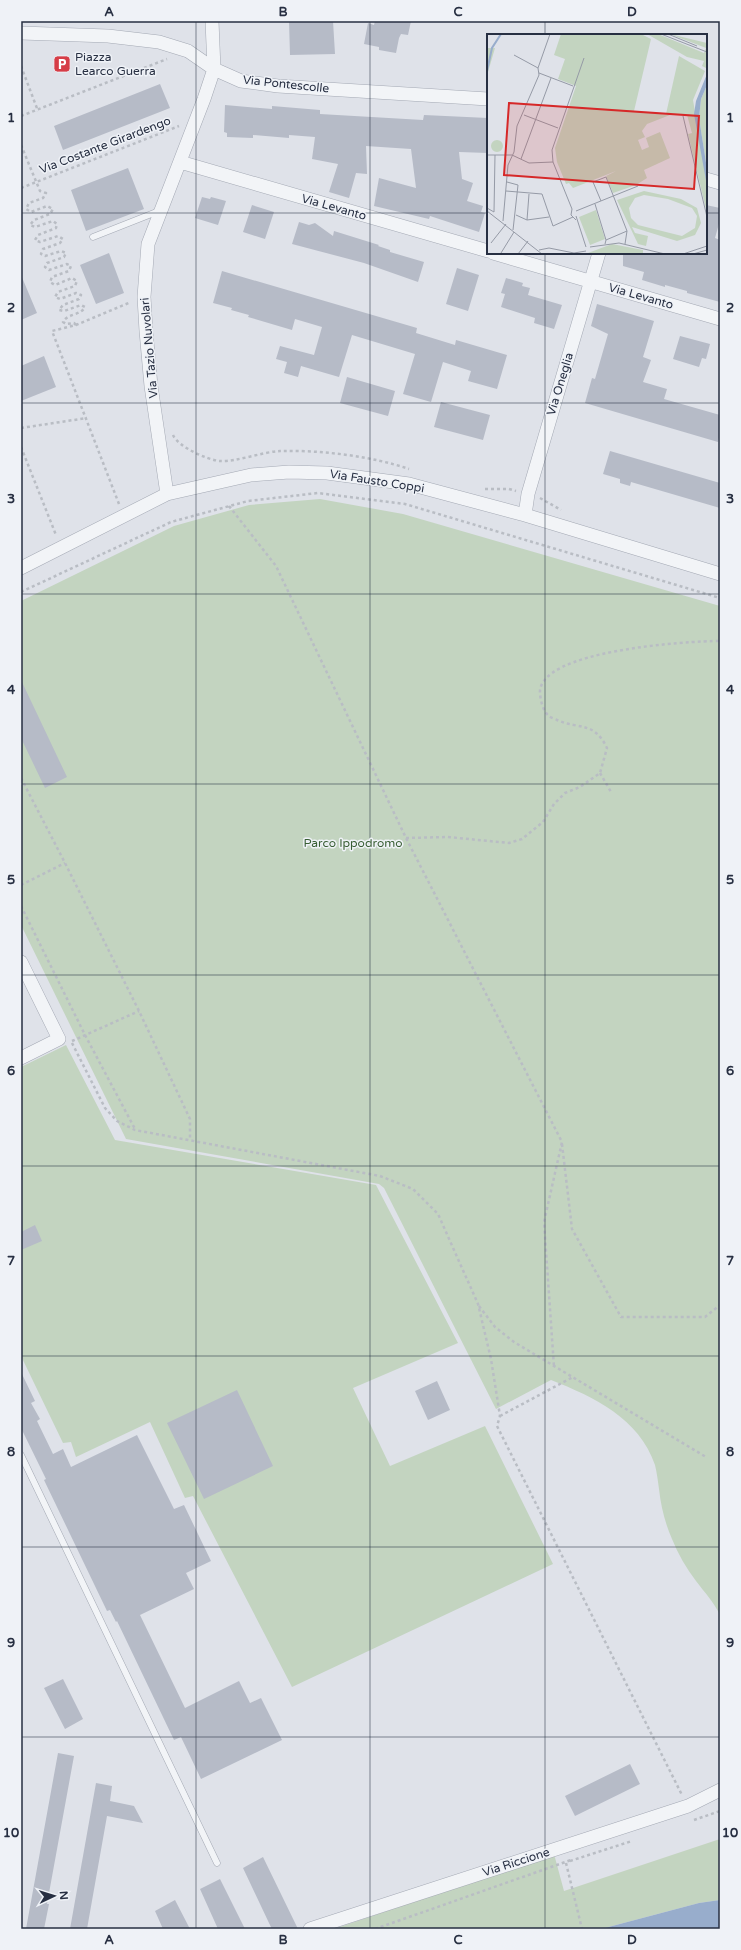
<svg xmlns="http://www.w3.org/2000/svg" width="741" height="1950" font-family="'Varela Round',sans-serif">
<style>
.green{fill:#c3d4c0}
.water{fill:#98adcc}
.building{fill:#b6bbc7}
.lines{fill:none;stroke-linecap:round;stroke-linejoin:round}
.lane-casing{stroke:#a4a9b4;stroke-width:7}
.street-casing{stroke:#a4a9b4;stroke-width:14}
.path{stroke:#b9bdc4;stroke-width:2.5;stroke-dasharray:3 3;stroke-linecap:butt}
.lane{stroke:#f2f4f7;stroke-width:6}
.street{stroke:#f2f4f7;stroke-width:13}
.grid{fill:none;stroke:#272f42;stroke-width:1;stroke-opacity:0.55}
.labels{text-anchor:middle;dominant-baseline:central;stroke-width:3;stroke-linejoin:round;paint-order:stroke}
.poi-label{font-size:12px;fill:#272f42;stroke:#eff2f7;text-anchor:start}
.street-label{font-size:12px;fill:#272f42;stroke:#eff2f7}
.park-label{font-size:12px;fill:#385e34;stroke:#eff2f7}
.inset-river{fill:none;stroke:#98adcc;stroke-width:2}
.inset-road{fill:none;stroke:#959aa6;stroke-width:1}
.view{fill:#d62828;fill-opacity:0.15;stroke:#d62828;stroke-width:2}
.inset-edge{fill:none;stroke:#272f42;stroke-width:2}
.neatline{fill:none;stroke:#272f42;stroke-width:1.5}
.grid-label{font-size:13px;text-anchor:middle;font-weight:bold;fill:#272f42}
</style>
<rect width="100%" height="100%" fill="#dfe2e9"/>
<!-- green -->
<path class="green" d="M 320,499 L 403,514 L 720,606 L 720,1615 C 713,1601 705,1593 696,1581 C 686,1568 678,1554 672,1539 C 665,1523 661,1507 659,1489 C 658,1482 657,1473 655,1465 C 639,1418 594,1397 551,1380 L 496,1409 L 384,1188 L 379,1184 L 126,1139 L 21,925 L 21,601 L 174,526 L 249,505 Z
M 66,1045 L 115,1140 L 376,1185 L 458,1343 L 353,1388 L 390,1466 L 485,1426 L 553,1564 L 292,1687 L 193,1496 L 185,1498 L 150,1422 L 76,1457 L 71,1442 L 63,1443 L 21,1356 L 21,1067 Z
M 720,1839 L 720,1900 L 699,1903 L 601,1929 L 334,1929 L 554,1854 L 564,1891 Z"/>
<!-- water -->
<path class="water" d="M 720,1900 L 720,1929 L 601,1929 L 699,1903 Z"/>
<!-- building -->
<path class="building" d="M 289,21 L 333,21 L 335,54 L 290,55 Z
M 375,21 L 411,21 L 408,35 L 401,34 L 399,38 L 396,53 L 379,50 L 379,47 L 364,44 L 368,23 L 374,25 Z
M 160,84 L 170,108 L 63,150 L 54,126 Z
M 225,105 L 272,109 L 272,106 L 320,110 L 320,114 L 423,120 L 424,115 L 488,118 L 488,153 L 459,152 L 462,179 L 473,183 L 467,201 L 483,206 L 481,212 L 485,213 L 479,232 L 430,216 L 429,219 L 374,206 L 379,178 L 416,188 L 411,149 L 366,146 L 367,174 L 356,173 L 349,198 L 329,192 L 338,164 L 312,159 L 315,137 L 289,135 L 289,138 L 253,135 L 253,138 L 227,137 L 227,133 L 224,132 Z
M 128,168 L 144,209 L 86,231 L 71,190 Z
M 202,197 L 210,199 L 211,197 L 226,201 L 218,225 L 195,218 Z
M 252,205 L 274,212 L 265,239 L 243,232 Z
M 706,205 L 720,208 L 720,220 L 715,238 L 720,240 L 720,302 L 687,293 L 687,291 L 665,285 L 665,287 L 642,280 L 644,272 L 623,266 L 623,253 L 706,253 Z
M 299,222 L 309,225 L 315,223 L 333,236 L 334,231 L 379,245 L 378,246 L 390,250 L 390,252 L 424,262 L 418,282 L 364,263 L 292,244 Z
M 109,253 L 124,293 L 96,304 L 80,265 Z
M 457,268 L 479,275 L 468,311 L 446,304 Z
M 222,271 L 417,328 L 416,333 L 455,345 L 456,340 L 507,355 L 497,389 L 468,381 L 471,371 L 443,362 L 431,402 L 403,394 L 415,354 L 352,335 L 339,377 L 301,366 L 298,377 L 284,373 L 287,362 L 276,359 L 280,346 L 314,355 L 322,327 L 295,319 L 292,330 L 248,317 L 249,315 L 231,310 L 232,308 L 213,303 Z
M 21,275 L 37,313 L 21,320 Z
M 506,278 L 523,283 L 522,286 L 530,288 L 528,295 L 562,305 L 554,329 L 534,323 L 535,318 L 501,307 L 505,294 L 501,293 Z
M 597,304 L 654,321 L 643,357 L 651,360 L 643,382 L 667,389 L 664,399 L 720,415 L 720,433 L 718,442 L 585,403 L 592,378 L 595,379 L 608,334 L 591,326 Z
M 680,336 L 710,344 L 706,359 L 702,358 L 699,367 L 673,359 Z
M 44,356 L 56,387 L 21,401 L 21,366 Z
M 347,377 L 395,391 L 388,416 L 340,403 Z
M 441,402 L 490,415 L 483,440 L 434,427 Z
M 610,451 L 720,483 L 720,508 L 631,482 L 630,486 L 620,483 L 620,479 L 603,474 Z
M 21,680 L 67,777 L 45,788 L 21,738 Z
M 35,1225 L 42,1241 L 21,1250 L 21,1232 Z
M 21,1372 L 35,1401 L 31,1403 L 40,1419 L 37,1421 L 53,1454 L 63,1449 L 71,1467 L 137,1435 L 174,1509 L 184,1505 L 211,1561 L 186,1573 L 194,1589 L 140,1615 L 185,1708 L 239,1681 L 250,1703 L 261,1698 L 282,1740 L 201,1779 L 181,1737 L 174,1740 L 117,1621 L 116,1622 L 110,1610 L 107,1611 L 44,1480 L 46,1479 L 21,1428 Z
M 437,1381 L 450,1410 L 428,1420 L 415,1391 Z
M 237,1390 L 273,1466 L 204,1499 L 167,1423 Z
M 63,1679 L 83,1719 L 65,1729 L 44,1688 Z
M 58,1753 L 74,1756 L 47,1904 L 49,1904 L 44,1929 L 26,1929 Z
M 630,1764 L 640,1784 L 575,1816 L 565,1796 Z
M 96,1783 L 112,1786 L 110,1801 L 134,1806 L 143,1823 L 107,1816 L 87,1929 L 70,1929 Z
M 263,1857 L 298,1929 L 272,1929 L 269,1923 L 243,1868 Z
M 220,1879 L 245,1929 L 218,1929 L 200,1889 Z
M 175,1900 L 190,1929 L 163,1929 L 155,1911 Z"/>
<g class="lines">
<!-- lane casing -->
<g class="lane-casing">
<path id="lane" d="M 93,237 L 159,211
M 21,1455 L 217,1863"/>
</g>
<!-- street casing -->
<g class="street-casing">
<path id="street" d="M 21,33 L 108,36 L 159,42 L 188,51 L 214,69 L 241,81 L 278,86 L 488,99
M 180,162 L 488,251
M 706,179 L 720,183
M 493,253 L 720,319
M 167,494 L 151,386 L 146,331 L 144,297 L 148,244 L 204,99 L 214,69 L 212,21
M 525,515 L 528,494 L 599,253
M 21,568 L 167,494 L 251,475 L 289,472 L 327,473 L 409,484 L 525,515 L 720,574
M 21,962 L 59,1039 L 21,1058
M 310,1929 L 688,1806 L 720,1790"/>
</g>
<!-- path -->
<path class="path" d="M 21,66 L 38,111
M 21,116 L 167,59
M 21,145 L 40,191 L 46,193 L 43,198 L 29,203 L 26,209 L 31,212 L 47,206 L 53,209 L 50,214 L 34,220 L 30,225 L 35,227 L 53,221 L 57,224 L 56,228 L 38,235 L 35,240 L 40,242 L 58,236 L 63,239 L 60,243 L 43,249 L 41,254 L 45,256 L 61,251 L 66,253 L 64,257 L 47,263 L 45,267 L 49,270 L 67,264 L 71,266 L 69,271 L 52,277 L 50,282 L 55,285 L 72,278 L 77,281 L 75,286 L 58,292 L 55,297 L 60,299 L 76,293 L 81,295 L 79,299 L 63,305 L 59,310 L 64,311 L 81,305 L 85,307 C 80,316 68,313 63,322 L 66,324 L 74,323 L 76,325
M 21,188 L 179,126
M 21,428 L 87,418
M 173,435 C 178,447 208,460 220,461 C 236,462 262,452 280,451 C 321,450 371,456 409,469
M 21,447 L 56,535
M 485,489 L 509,489 L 516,491
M 540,498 L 561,510
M 119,504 L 52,331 L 76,325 L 131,302
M 229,506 L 276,566 L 406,838 L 562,1142 L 544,1222 L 554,1367
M 21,592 L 171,522 L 248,501 L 318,493 L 405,504 L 720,598
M 600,773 L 611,792
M 21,778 L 65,863 L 139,1011 L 190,1119 L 190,1140
M 406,838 L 448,837 L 509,843 L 522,839 L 543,822 L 554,804 L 565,793 L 580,787 L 600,773 L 607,748 C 594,721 580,730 557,720 C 555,719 551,718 549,716 C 543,711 541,702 540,694 C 536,650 689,641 720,641
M 21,885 L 65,863
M 21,906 L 85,1035 L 135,1129
M 72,1041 L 139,1011
M 72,1043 L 105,1108 L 117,1121 L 135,1130 L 380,1176 L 413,1189 L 438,1214 L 478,1304 L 491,1359 L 500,1416 L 497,1426 L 682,1795
M 562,1144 L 572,1229 L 621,1317 L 705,1317 L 720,1305
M 479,1306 L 495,1327 L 514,1342 L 706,1457
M 500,1416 L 573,1377
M 694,1820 L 720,1811
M 570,1861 L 632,1841
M 566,1863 L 582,1929
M 375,1929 L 571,1860"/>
<!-- lane -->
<use href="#lane" class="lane"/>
<!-- street -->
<use href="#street" class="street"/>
</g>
<!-- grid -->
<path class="grid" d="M 196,21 L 196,1929M 370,21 L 370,1929M 545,21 L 545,35M 21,213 L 488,213M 706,213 L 720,213M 545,253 L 545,1929M 21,403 L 720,403M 21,594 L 720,594M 21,784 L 720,784M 21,975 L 720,975M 21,1166 L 720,1166M 21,1356 L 720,1356M 21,1547 L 720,1547M 21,1737 L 720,1737"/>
<!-- icons -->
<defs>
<g id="parking-square" transform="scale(0.9)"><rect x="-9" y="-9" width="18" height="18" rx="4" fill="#d63d47" stroke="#eff2f7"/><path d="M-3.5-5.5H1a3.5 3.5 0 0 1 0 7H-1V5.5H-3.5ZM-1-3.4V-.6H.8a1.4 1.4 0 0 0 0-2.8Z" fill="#fff"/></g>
</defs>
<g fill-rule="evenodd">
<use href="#parking-square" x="62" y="64"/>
</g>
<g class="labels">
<!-- poi labels -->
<g class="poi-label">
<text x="75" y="57">Piazza<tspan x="75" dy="14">Learco Guerra</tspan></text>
</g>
<!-- street labels -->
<g class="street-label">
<text transform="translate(286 84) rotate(6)">Via Pontescolle</text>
<text transform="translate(105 145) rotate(-21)">Via Costante Girardengo</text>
<text transform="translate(334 207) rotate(16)">Via Levanto</text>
<text transform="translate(641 296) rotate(16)">Via Levanto</text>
<text transform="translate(149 348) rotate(-95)">Via Tazio Nuvolari</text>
<text transform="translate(560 384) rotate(-73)">Via Oneglia</text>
<text transform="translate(377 481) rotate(9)">Via Fausto Coppi</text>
<text transform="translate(516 1862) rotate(-18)">Via Riccione</text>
</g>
<!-- park labels -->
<g class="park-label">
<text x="353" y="843">Parco Ippodromo</text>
</g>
</g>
<!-- overview -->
<g transform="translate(487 34)">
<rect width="220" height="220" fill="#dfe2e9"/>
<path d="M 74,0 L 154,0 L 164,5 L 147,77 L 183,81 L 160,90 L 155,97 L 158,103 L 151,106 L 155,116 L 162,113 L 159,104 L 173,98 L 183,124 L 157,136 L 160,144 L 149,151 L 126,159 L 119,142 L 129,137 L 86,154 L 82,149 L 79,150 L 70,128 L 68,114 L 89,52 L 71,45 L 78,25 L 67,21 ZM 160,0 L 171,0 L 217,19 L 219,14 L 183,0 L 220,9 L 219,34 L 215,32 L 217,27 L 200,23 ZM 0,14 L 8,14 L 1,38 L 0,38 ZM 192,22 L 218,37 L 206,66 L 220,149 L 220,179 L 201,100 L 205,99 L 200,81 L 179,80 ZM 220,51 L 220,135 L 212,84 L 214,65 ZM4 112a6 6 0 1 1 12 0a6 6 0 1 1-12 0ZM 157,157 L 194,165 L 210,174 L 214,189 L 208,201 L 190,207 L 145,193 L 148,199 L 161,202 L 159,212 L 151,210 L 130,166 ZM 157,161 L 181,165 L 205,174 L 210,182 L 208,194 L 195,202 L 151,191 L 144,184 L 142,174 L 148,164 ZM 109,176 L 118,205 L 103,211 L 92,183 ZM 125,210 L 156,216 L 156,219 L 89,220 L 101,219 Z" fill="#c3d4c0" fill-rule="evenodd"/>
<path d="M 220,40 L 220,51 L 214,65 L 212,84 L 220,135 L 220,152 L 207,80 L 209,67 Z" fill="#98adcc"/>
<path class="inset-river" d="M 0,37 L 5,14 L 14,0"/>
<path class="inset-road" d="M 174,0 L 220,18M 181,0 L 210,12M 27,21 L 51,34M 52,39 L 86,52M 37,81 L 71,94M 196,82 L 220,183M 0,121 L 25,121 L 42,129 L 66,128M 34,125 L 64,44M 20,148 L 31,151 L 26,196M 19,157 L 55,160 L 66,192 L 86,183M 114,167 L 106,148 L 119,143 L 140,197 L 138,210M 108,170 L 119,206M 0,174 L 7,178 L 8,121M 0,177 L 55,220M 89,177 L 151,152M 29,181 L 40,186 L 62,183M 89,182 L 99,213M 40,186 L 42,160M 89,186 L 84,181 L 85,175 L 66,128 L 65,116 L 97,24M 16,187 L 21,131 L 27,118 L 30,92 L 52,41 L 51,34 L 63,0M 4,209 L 19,190M 118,210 L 119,206 L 140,197M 103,213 L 132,209 L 178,220M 52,216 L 62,214 L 87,219 L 99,217M 14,219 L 27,198M 31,220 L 41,207M 196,220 L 220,212M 206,220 L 220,216"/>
<path class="view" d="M 22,69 L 212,82 L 207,155 L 17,141 Z"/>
<rect width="220" height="220" class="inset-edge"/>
</g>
<!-- border -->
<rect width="741" height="1950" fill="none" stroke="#eff2f7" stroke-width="44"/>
<!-- north arrow -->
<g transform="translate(54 1896) rotate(86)" stroke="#eff2f7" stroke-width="3" paint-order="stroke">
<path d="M0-3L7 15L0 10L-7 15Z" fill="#272f42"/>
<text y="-6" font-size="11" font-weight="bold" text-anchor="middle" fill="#272f42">N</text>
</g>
<rect x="22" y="22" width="697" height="1906" class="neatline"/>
<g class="grid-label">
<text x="109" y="16">A</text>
<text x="283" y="16">B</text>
<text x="458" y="16">C</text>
<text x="632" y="16">D</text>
<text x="11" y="122">1</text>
<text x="730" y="122">1</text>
<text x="11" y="312">2</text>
<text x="730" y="312">2</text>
<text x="11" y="503">3</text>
<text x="730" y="503">3</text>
<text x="11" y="694">4</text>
<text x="730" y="694">4</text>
<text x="11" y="884">5</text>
<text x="730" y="884">5</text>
<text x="11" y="1075">6</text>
<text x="730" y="1075">6</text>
<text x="11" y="1265">7</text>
<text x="730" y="1265">7</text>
<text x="11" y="1456">8</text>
<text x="730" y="1456">8</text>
<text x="11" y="1647">9</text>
<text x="730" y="1647">9</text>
<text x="11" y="1837">10</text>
<text x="730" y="1837">10</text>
<text x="109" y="1944">A</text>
<text x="283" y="1944">B</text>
<text x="458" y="1944">C</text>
<text x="632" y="1944">D</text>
</g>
</svg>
